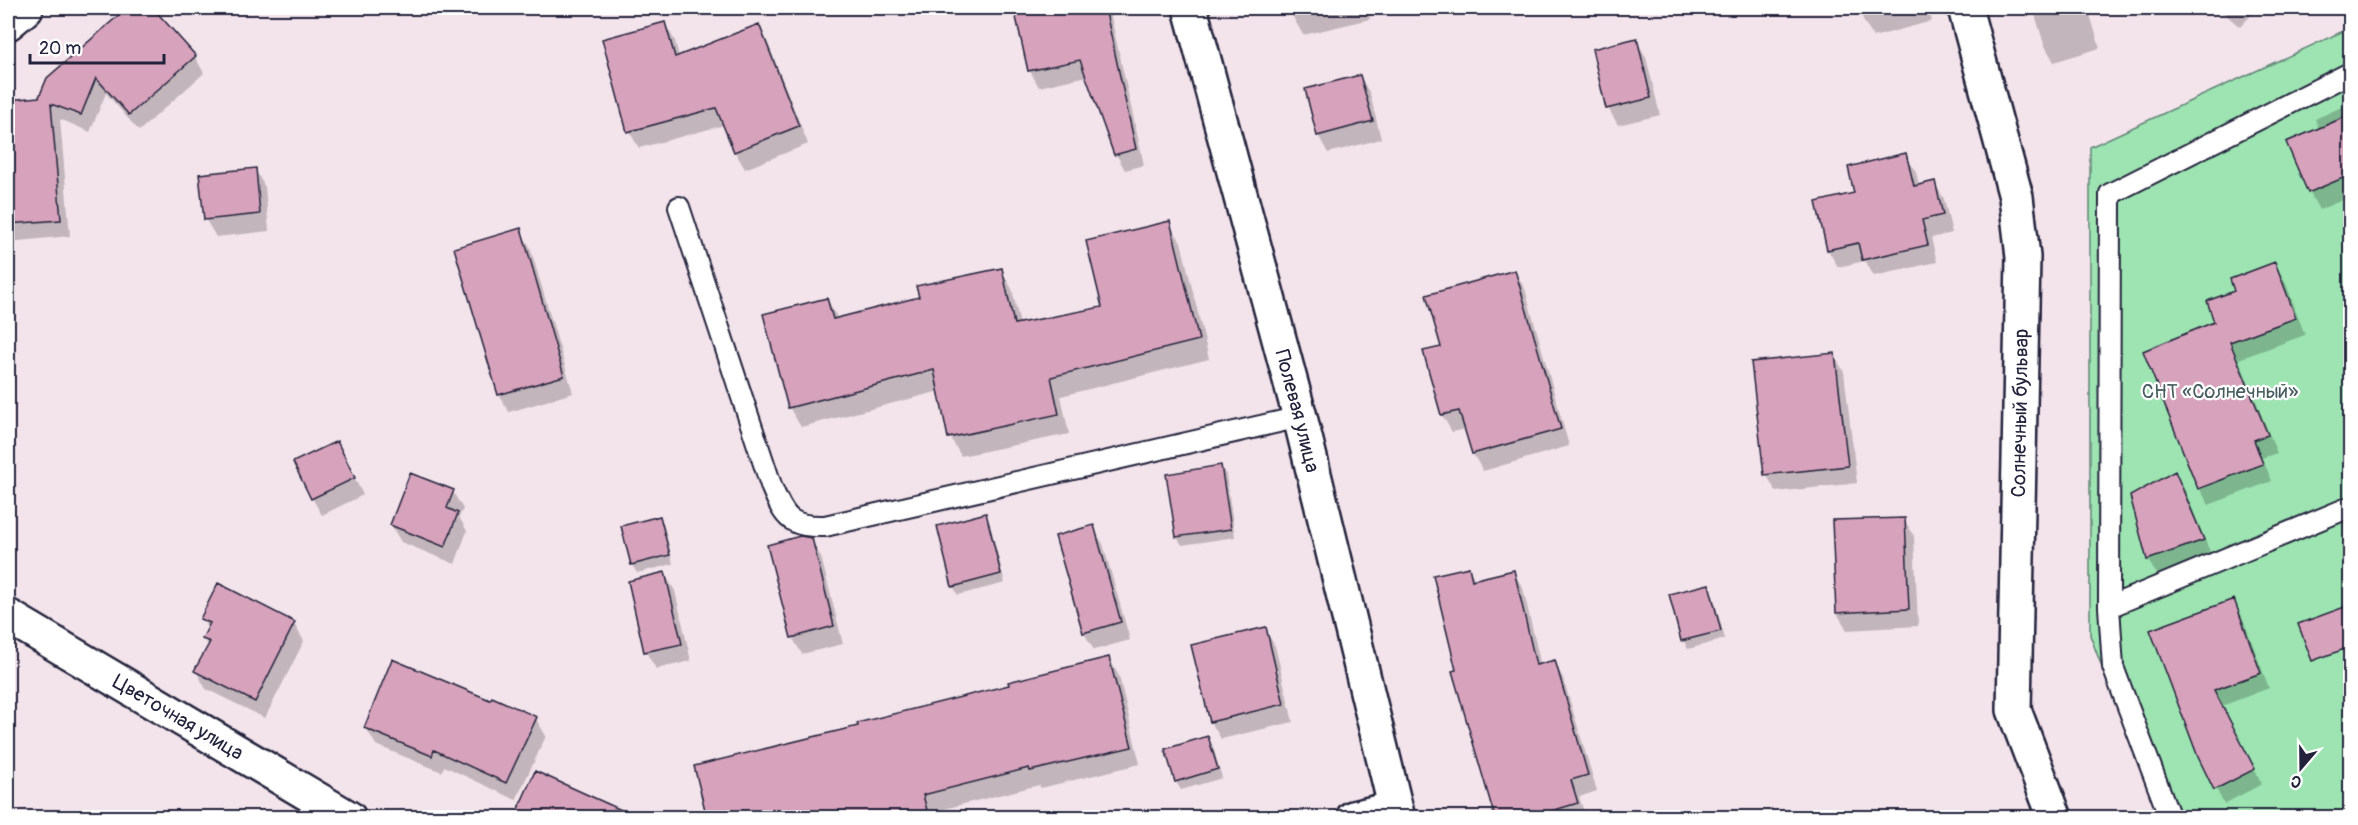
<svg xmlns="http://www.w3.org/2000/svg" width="2358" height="825" font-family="Pangolin,sans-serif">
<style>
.garden{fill:#9de4b2;stroke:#608376;stroke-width:1.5}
.shadow{fill:#0003}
.building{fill:#d7a2bb;stroke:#22223b;stroke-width:1.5}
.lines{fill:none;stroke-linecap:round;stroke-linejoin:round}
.service-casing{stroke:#22223b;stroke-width:24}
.minor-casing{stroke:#22223b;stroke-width:38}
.service{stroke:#fff;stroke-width:20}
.minor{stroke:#fff;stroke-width:33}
.labels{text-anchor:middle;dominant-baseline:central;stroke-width:4.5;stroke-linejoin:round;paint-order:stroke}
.park-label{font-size:20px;fill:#475c5f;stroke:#fff}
.street-label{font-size:20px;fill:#22223b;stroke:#fff}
</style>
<rect width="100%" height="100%" fill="#f3e3eb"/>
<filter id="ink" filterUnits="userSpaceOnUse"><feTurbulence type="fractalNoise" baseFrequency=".0167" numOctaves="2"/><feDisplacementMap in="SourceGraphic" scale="12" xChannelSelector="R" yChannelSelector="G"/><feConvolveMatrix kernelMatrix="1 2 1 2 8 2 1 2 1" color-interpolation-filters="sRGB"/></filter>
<g filter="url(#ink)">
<!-- garden -->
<path class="garden" d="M 2350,28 L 2350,817 L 2158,817 L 2090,635 L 2090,147 Z"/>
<!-- shadow -->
<path class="shadow" d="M 129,8 L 151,8 L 195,57 L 204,73 L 139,131 L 106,93 L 90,132 L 60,119 L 70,236 L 8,242 L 8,101 L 40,98 L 48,79 Z
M 1016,8 L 1109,8 L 1144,165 L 1125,170 L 1116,154 L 1087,76 L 1039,87 L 1030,71 Z
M 1291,8 L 1368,8 L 1370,19 L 1303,35 L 1293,17 Z
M 1860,8 L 1928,8 L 1932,21 L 1873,37 L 1863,20 Z
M 2033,8 L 2088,8 L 2100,48 L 2054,62 L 2044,44 Z
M 2218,8 L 2258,8 L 2240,27 Z
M 665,24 L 675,41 L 679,57 L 758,26 L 768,43 L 808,144 L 745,169 L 735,152 L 724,125 L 639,148 L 629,131 Z
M 1636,40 L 1646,57 L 1660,115 L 1618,125 L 1608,108 Z
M 1360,76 L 1370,94 L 1381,139 L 1328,153 L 1318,135 Z
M 2344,106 L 2350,117 L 2350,197 L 2319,210 L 2310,193 L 2288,143 L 2319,130 L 2315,119 Z
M 1906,155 L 1916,172 L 1919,186 L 1934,182 L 1944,199 L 1952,233 L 1931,238 L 1937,262 L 1874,276 L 1865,261 L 1838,267 L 1828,250 L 1856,194 Z
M 255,170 L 265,187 L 269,231 L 216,237 L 206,220 Z
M 1169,223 L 1181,242 L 1209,359 L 1061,396 L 1069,434 L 961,456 L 950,437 L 940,391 L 801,427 L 789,407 L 827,299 L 838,319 L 920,298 L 1001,270 L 1012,289 L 1020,325 L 1103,308 Z
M 520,230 L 530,247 L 573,393 L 509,412 L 499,395 Z
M 2275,264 L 2285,281 L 2305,335 L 2239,359 L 2277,453 L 2262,458 L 2272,481 L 2209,505 L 2199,488 L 2216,323 L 2236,292 Z
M 1515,272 L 1525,289 L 1569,446 L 1483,471 L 1473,454 L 1466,429 L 1452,432 L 1442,415 L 1443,348 Z
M 1834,355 L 1844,372 L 1857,483 L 1776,492 L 1766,474 Z
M 337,443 L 363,495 L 322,515 L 312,498 Z
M 1221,466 L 1226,475 L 1235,537 L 1182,545 L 1177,537 Z
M 2175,473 L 2185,490 L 2212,557 L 2158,577 L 2148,560 L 2131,497 Z
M 453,492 L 463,509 L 459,517 L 467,531 L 455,564 L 401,542 L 391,525 Z
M 985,515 L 990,524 L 1005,583 L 958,595 L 953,586 Z
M 659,518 L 664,526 L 673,564 L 637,573 L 632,565 Z
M 1904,519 L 1914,536 L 1918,626 L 1847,630 L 1837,613 Z
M 1093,527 L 1103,544 L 1130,640 L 1094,650 L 1084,633 L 1057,537 Z
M 811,539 L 821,557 L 843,644 L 802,654 L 792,637 Z
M 1469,569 L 1476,581 L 1513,572 L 1523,588 L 1541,666 L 1554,662 L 1563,678 L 1597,791 L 1579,797 L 1586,818 L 1497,818 L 1458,671 Z
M 665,574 L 675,591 L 691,661 L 656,669 L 646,652 L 629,582 Z
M 219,585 L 294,624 L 304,641 L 265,718 L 206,689 L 196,671 L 209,647 L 204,638 L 208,630 L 202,619 Z
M 1708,586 L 1713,595 L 1725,639 L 1688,649 L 1683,640 Z
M 2233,601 L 2242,616 L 2269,688 L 2222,706 L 2262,784 L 2224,804 L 2199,757 Z
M 1265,629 L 1275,646 L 1293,722 L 1221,739 L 1211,722 L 1192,646 Z
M 1109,658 L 1119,676 L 1140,764 L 1041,788 L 1039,785 L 932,812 L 934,818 L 708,818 L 860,727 Z
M 536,719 L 546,736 L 516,800 L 444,766 L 442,772 L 376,745 L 366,728 Z
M 1208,738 L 1213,747 L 1222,778 L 1181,790 L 1176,782 Z"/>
<!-- building -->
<path class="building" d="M 127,8 L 153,8 L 196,56 L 129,115 L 96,78 L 81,115 L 51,104 L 61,220 L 8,224 L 8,100 L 39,97 L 47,78 Z
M 1014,8 L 1105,8 L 1136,149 L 1114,155 L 1080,60 L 1028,71 Z
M 665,22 L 675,57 L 759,24 L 799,126 L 734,152 L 716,108 L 627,132 L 602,39 Z
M 1637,38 L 1651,98 L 1606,109 L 1592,49 Z
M 1360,75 L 1373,121 L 1317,136 L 1305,89 Z
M 2350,115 L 2350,175 L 2308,193 L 2286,142 Z
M 1906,153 L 1914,186 L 1935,181 L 1943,215 L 1922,220 L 1928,245 L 1862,260 L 1858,243 L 1827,250 L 1816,202 L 1854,193 L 1848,167 Z
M 256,168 L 260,214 L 204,220 L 199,174 Z
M 1170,221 L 1199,340 L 1051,377 L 1059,414 L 948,438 L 934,370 L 788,408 L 763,314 L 827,298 L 833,319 L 919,297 L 916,286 L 1002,268 L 1014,324 L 1102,307 L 1086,241 Z
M 521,228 L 564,376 L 498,395 L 454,248 Z
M 2275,262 L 2296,318 L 2230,342 L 2268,435 L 2254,440 L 2263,464 L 2198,489 L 2143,351 L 2214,322 L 2207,301 L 2234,291 L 2230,279 Z
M 1515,270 L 1561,429 L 1472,454 L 1459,411 L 1441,415 L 1423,351 L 1441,347 L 1426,295 Z
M 1835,353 L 1848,466 L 1764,475 L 1751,362 Z
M 337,441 L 355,478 L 311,499 L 293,462 Z
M 1221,465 L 1231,529 L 1176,537 L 1166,474 Z
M 2175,471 L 2204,540 L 2147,560 L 2130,496 Z
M 410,473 L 454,490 L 447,508 L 458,513 L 445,547 L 390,525 Z
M 986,513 L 1001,574 L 952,587 L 937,526 Z
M 660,516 L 670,555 L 631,565 L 621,526 Z
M 1905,518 L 1909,609 L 1836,613 L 1832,520 Z
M 1094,525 L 1121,622 L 1083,633 L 1055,536 Z
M 800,536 L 812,538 L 834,626 L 791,638 L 767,545 Z
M 1469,567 L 1472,580 L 1514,570 L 1536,665 L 1555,660 L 1588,775 L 1571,780 L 1578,803 L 1528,818 L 1495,818 L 1452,671 L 1456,670 L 1433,575 Z
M 665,572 L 682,644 L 644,652 L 628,581 Z
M 218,583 L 295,622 L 255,702 L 194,671 L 210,642 L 202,639 L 210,623 L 200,619 Z
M 1709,584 L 1721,631 L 1681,641 L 1669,594 Z
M 2234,599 L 2261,673 L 2214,690 L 2255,769 L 2214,790 L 2198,757 L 2150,630 Z
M 2350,605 L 2350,647 L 2312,661 L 2298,624 Z
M 1266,627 L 1284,704 L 1210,722 L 1191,645 Z
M 1109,657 L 1132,747 L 1030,771 L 1029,768 L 923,795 L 927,810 L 899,818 L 707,818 L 694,766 L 858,726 L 857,723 L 1009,685 L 1008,682 Z
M 392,659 L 490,700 L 492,697 L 537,717 L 506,783 L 434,750 L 432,756 L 364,728 Z
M 1208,736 L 1218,769 L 1175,782 L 1165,749 Z
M 535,771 L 639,818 L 514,818 Z"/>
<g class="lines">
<!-- service casing -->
<g class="service-casing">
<path id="service" d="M 679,207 L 772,488 C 785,519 791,527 825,526 L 1300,417
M 2109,607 L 2350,507
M 2170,818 L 2113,667 L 2109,607 L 2110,194 L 2350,73"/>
</g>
<!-- minor casing -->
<g class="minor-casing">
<g id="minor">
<path id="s1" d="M 1190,8 L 1300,417 L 1398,818"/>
<path d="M 1965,8 L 2016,197 L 2023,257 L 2014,710 L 2055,818"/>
<path d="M 8,23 L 26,8"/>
<path id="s2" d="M 8,616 L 349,818"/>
<path d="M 1353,818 L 1395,808"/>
</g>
</g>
<!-- service -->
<use href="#service" class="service"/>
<!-- minor -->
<use href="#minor" class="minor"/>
</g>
</g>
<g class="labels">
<!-- park labels -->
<g class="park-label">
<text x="2220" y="391">СНТ «Солнечный»</text>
</g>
<!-- street labels -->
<g class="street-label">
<text stroke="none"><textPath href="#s1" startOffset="417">Полевая улица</textPath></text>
<text transform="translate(2020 413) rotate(-89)">Солнечный бульвар</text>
<text stroke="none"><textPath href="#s2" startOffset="198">Цветочная улица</textPath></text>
</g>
</g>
<!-- margin -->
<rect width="2358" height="825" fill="none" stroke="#fff" stroke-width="30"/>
<rect x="15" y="15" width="2328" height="795" fill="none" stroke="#22223b" stroke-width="2" filter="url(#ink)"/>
<!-- north arrow -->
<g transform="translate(2301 768) rotate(200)" stroke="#ffffff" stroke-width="4.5" paint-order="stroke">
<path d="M0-4.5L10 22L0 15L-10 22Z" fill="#22223b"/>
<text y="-9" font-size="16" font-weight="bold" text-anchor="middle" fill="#22223b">С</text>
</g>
<!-- scale -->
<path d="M30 54v9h134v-9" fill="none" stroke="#22223b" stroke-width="3"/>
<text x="39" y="54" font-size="18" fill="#22223b" stroke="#ffffff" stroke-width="4.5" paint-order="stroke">20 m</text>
</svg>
